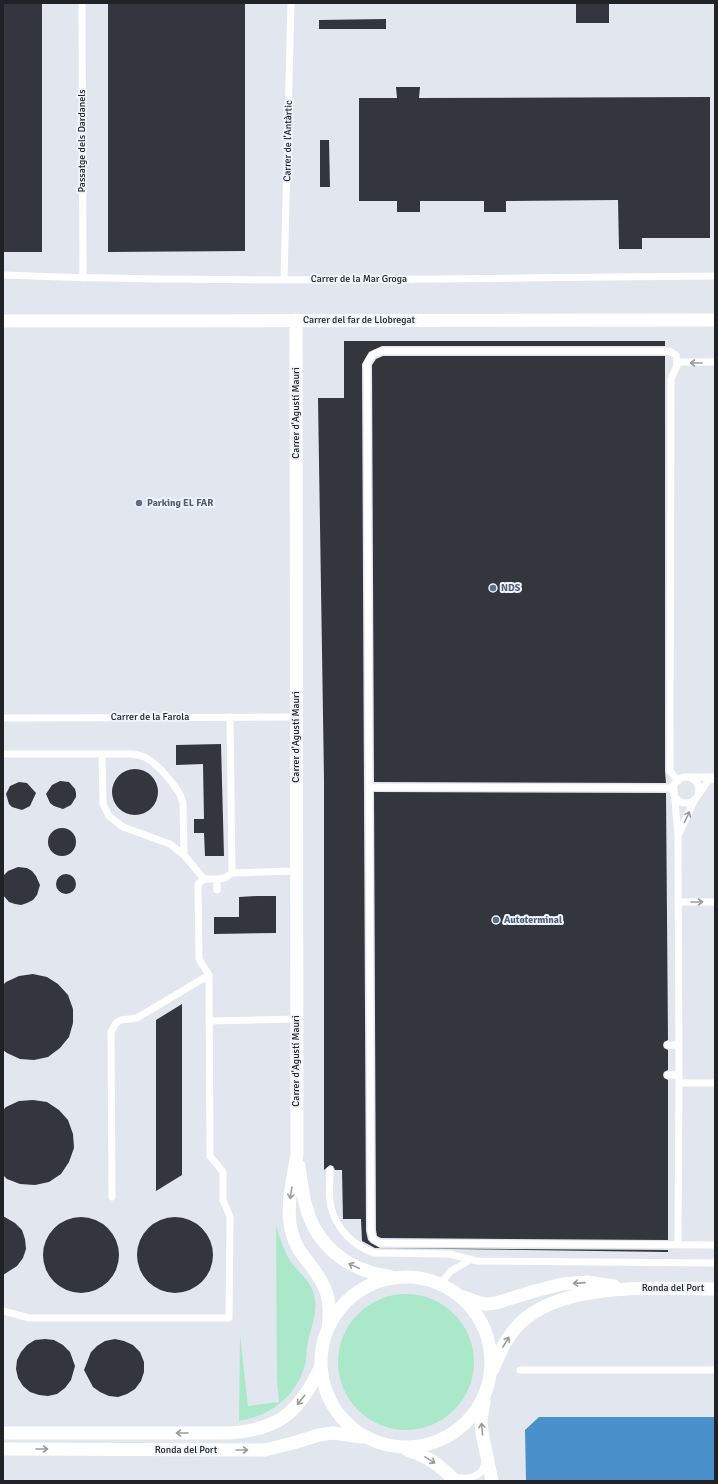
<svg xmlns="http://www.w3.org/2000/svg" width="718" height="1484" font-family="Signika,sans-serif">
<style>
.green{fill:#abe8c9}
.water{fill:#4a91cb}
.building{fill:#33363d}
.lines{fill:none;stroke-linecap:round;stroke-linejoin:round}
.lane{stroke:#fff;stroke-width:7}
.street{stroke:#fff;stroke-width:13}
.oneway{stroke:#9b9c9d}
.service-dot{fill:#5c6f8a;stroke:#eff4fc;stroke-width:1.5}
.labels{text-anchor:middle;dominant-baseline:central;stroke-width:4;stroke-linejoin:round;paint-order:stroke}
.street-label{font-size:10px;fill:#212225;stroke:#eff4fc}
.service-label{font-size:10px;font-weight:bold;fill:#4e5e75;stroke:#eff4fc;text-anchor:start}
</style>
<rect width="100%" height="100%" fill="#e2e6ef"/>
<!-- green -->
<path class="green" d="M 276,1226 C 280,1238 284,1251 291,1262 C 299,1273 310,1280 314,1294 C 318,1311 312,1325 308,1341 C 306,1350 307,1360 304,1368 C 295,1398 269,1416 239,1421 L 240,1335 L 248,1406 L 279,1402 L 277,1380 Z
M338 1362a68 68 0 1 1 136 0a68 68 0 1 1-136 0Z"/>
<!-- water -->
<path class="water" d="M 539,1417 L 715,1417 L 715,1481 L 526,1481 L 525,1430 Z"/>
<!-- building -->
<path class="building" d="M 3,3 L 42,3 L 42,252 L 3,252 Z
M 108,3 L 245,3 L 245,251 L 108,252 Z
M 576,3 L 609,3 L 609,23 L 576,23 Z
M 386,19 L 386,29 L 319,29 L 319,20 Z
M 396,87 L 420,87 L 419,98 L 710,97 L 710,238 L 642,238 L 642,249 L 619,249 L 618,200 L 506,201 L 506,212 L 484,212 L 484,201 L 420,201 L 420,212 L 397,212 L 397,201 L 359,201 L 359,98 L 397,98 Z
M 320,140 L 329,140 L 330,187 L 320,187 Z
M 344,341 L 665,341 L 665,346 L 382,346 L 369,352 L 362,364 L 366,1231 L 368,1240 L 371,1243 L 380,1248 L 668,1250 L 668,1252 L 375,1248 L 362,1241 L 361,1219 L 343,1219 L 342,1170 L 335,1170 L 333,1166 L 330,1165 L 324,1170 L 324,779 L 318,398 L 344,398 Z
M 383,356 L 665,356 L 665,771 L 666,783 L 374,782 L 372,365 L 376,359 Z
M 221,744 L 224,856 L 205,856 L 204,833 L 194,833 L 194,819 L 204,819 L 203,764 L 176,765 L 176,745 Z
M112 792a23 23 0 1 1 46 0a23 23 0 1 1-46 0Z
M 60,781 L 69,782 L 75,789 L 76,793 L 76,797 L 71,805 L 63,809 L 54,806 L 50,803 L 46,794 L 52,785 Z
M 19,782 L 27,783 L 36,793 L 30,806 L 22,810 L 12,807 L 9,804 L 6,794 L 10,786 Z
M 374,792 L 666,793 L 668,1040 L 664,1042 L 663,1045 L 664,1048 L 668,1050 L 668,1070 L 664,1072 L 663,1075 L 664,1078 L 668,1080 L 668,1240 L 381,1238 L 377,1236 L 376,1230 Z
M48 842a14 14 0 1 1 28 0a14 14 0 1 1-28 0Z
M 18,867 L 27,868 L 32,871 L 36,876 L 40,885 L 37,895 L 33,900 L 27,903 L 21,905 L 15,904 L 9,902 L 3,895 L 3,876 L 8,871 Z
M56 884a10 10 0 1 1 20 0a10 10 0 1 1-20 0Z
M 257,896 L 276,896 L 276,933 L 214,934 L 214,917 L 239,917 L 239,897 Z
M 33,974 L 47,977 L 58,984 L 68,995 L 73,1009 L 73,1023 L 69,1037 L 60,1048 L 48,1057 L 34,1060 L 20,1059 L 7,1053 L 3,1050 L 3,985 L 6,982 L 19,976 Z
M 182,1004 L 182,1175 L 156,1191 L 156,1020 Z
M 33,1100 L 47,1102 L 59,1110 L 68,1120 L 73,1134 L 74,1148 L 69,1162 L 61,1174 L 49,1182 L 35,1185 L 20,1184 L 7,1179 L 3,1175 L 3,1110 L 6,1107 L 19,1101 Z
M 3,1216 L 15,1223 L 22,1230 L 25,1239 L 26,1249 L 23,1258 L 17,1266 L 3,1275 Z
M137 1255a38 38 0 1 1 76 0a38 38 0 1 1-76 0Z
M43 1255a38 38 0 1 1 76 0a38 38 0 1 1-76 0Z
M 45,1339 L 54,1340 L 63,1345 L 70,1352 L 75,1366 L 71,1380 L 65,1388 L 57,1394 L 48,1396 L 39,1395 L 30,1392 L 23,1386 L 18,1378 L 16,1369 L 17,1360 L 21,1352 L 27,1345 L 35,1340 Z
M 115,1339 L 124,1341 L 133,1345 L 140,1352 L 144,1362 L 144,1372 L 141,1381 L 135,1389 L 127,1394 L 118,1397 L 109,1396 L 100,1392 L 93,1387 L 84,1370 L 91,1352 L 97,1346 L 105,1341 Z"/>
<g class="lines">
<!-- lane -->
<path class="lane" d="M 82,3 L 83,278
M 3,275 C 240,284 478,278 715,276
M 284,279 L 291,3
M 677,362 L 715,362
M 230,717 L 232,873
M 3,718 L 296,717
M 3,754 L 133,754 C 139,755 144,756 148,759 C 160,767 180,789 183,803 L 184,855 L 204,879 L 217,879
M 102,754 L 103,804 L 109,816 L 123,827 L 170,844 L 184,855
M 689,777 L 715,777
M673 790a13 13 0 1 1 26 0a13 13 0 1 1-26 0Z
M 369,787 L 371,1231 L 373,1239 L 380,1243 L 715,1245
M 674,788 L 369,787 L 367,364 C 370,356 373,353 382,351 L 669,351 L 676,355 L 677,366 L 671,379 L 670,771 L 678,781
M 674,790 L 678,836 L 695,799
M 699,794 L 708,781 L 715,778
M 678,836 L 679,1075
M 217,890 L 217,879 L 225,878 L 232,873 L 296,871
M 678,902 L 715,902
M 209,1021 L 296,1019
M 668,1045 L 679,1045
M 668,1075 L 679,1075 L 678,1244
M 679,1083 L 715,1083
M 330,1170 C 330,1182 328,1195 331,1207 C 336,1228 353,1246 374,1253 L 449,1254 L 477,1261 L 715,1263
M 112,1197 L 111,1032 L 116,1023 L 121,1020 L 137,1018 L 209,975
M 441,1283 L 451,1271 L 470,1260
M 3,1311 L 29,1318 L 229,1318 L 230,1217 L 223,1200 L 223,1172 L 210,1156 L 209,975 L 199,959 L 198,884 L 204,879
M 520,1370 L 715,1370
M 452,1476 C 465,1481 484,1478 485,1461"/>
<!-- street -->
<path class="street" d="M 296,320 L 297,1154 C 293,1180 285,1208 292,1233 C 295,1245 301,1253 308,1262 C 327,1286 332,1299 328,1329
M 3,321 L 715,320
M 299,1166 C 301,1179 302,1193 306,1206 C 313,1237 337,1261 367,1271 C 374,1274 383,1275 391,1277
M321 1362a85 85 0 1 1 170 0a85 85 0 1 1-170 0Z
M 464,1297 L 480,1303 L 487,1304 L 496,1303 L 535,1291 L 562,1284 L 587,1282 L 614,1286
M 493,1369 C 501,1350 509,1331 526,1318 C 571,1282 660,1288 715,1289
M 484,1402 L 481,1420 L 482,1433 L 492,1481
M 3,1433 L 229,1433 C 280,1430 300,1411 321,1366
M 3,1449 L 265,1450 L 293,1443 L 319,1435 L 333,1433 L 361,1437
M 407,1450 C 427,1456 440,1465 455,1481"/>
</g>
<!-- one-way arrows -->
<defs><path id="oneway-shaft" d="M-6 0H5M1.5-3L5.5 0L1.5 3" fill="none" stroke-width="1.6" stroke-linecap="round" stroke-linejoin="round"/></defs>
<g class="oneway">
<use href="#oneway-shaft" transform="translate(696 363) rotate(180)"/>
<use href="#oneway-shaft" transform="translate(687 817) rotate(-65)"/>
<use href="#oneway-shaft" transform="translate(697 902)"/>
<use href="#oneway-shaft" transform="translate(291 1193) rotate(99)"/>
<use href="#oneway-shaft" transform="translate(354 1266) rotate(-155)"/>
<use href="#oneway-shaft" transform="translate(579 1283) rotate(176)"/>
<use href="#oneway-shaft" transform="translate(506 1342) rotate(-59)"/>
<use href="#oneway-shaft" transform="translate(301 1400) rotate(129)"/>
<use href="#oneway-shaft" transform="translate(482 1429) rotate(-95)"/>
<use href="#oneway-shaft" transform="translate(182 1433) rotate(-180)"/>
<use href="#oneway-shaft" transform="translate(42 1449)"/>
<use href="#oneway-shaft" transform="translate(242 1450)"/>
<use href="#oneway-shaft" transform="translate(430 1460) rotate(32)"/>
</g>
<!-- markers -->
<g class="service-dot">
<circle cx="139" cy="503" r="4"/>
<circle cx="493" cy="588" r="4"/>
<circle cx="496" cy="920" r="4"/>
</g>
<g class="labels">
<!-- street labels -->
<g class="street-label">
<text transform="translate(82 141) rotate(-90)">Passatge dels Dardanels</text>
<text transform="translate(288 141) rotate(-89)">Carrer de l'Antàrtic</text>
<text x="359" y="279">Carrer de la Mar Groga</text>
<text x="359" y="320">Carrer del far de Llobregat</text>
<text transform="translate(296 413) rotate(-90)">Carrer d'Agustí Mauri</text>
<text x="150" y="717">Carrer de la Farola</text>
<text transform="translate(296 737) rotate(-90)">Carrer d'Agustí Mauri</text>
<text transform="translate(296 1061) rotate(-90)">Carrer d'Agustí Mauri</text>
<text x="673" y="1288">Ronda del Port</text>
<text x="186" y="1450">Ronda del Port</text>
</g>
<!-- service labels -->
<g class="service-label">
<text x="147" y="503">Parking EL FAR</text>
<text x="501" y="588">NDS</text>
<text x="504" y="920">Autoterminal</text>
</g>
</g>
<!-- border -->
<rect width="718" height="1484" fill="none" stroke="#212225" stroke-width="8"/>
</svg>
